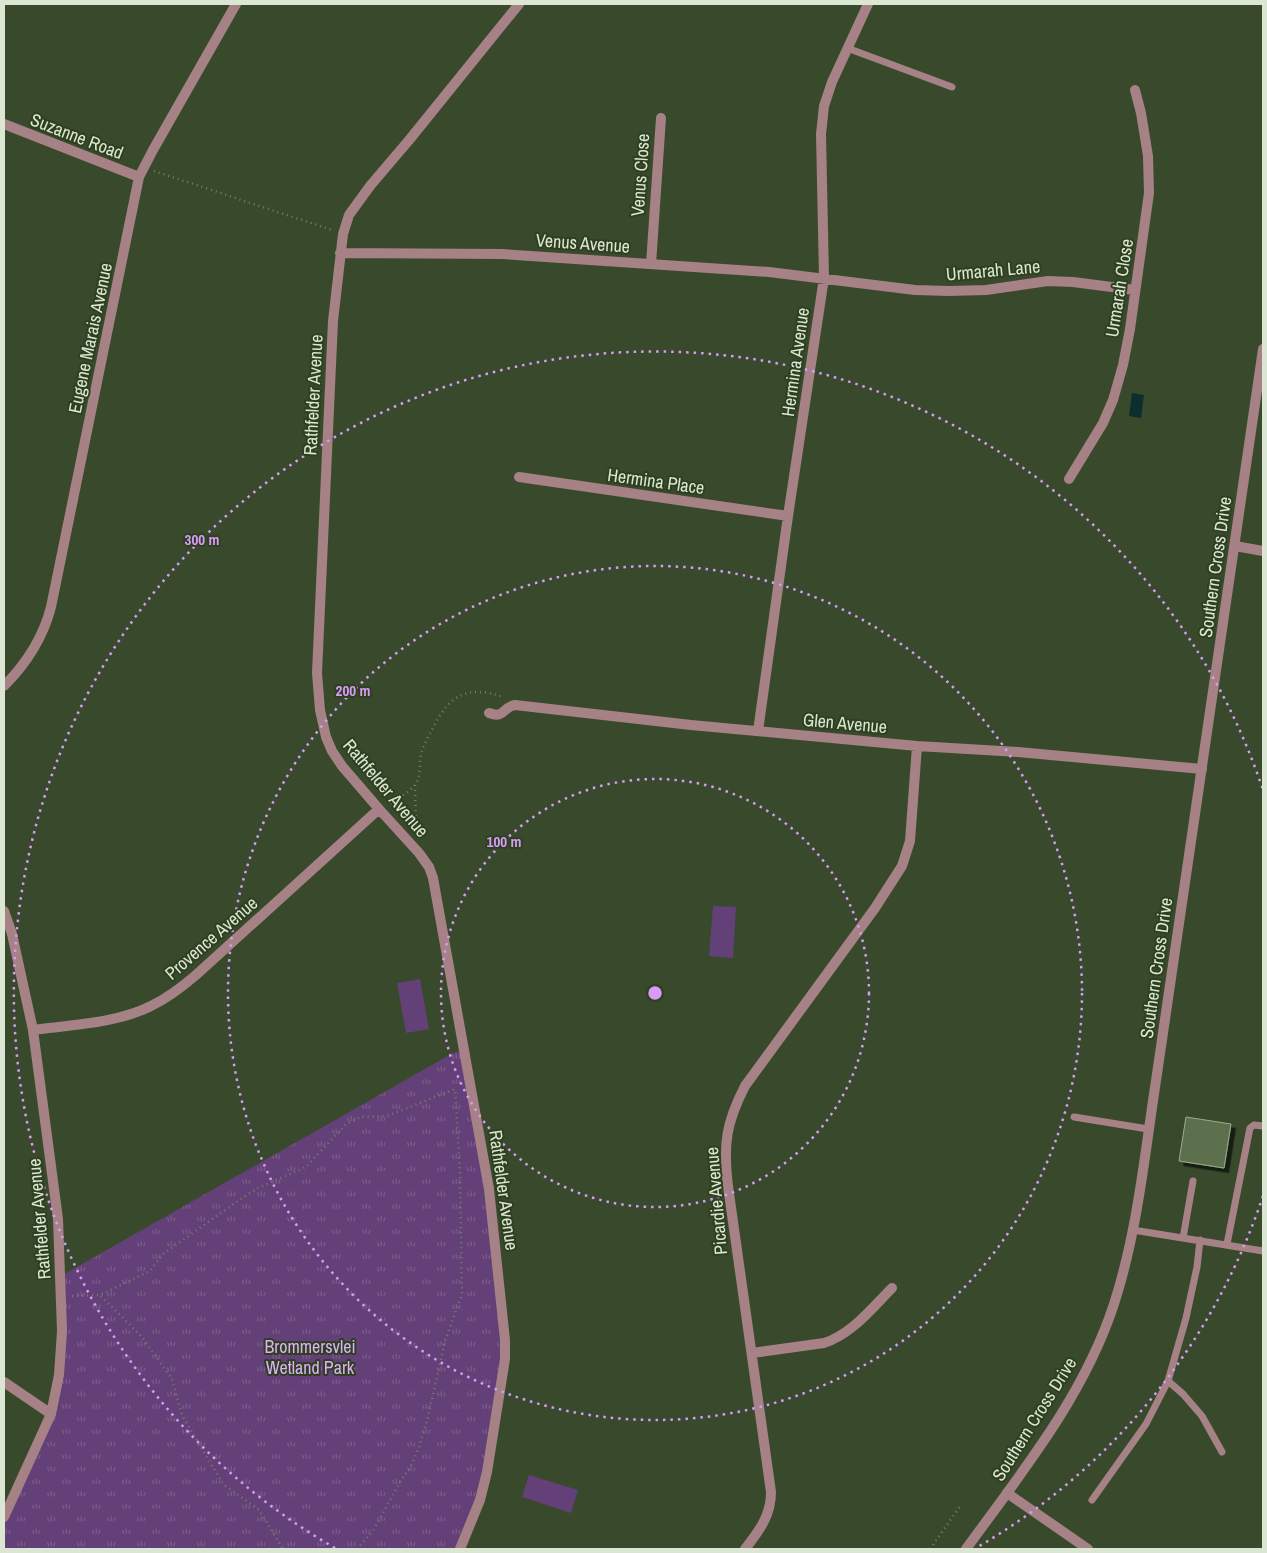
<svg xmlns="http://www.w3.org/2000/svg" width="1267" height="1553" font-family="'Archivo Narrow',sans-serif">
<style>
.grass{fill:#644078}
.park{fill:url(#park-tufts)}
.water{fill:#0b2f2e}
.building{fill:#5c6f4e;stroke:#98ae8a;filter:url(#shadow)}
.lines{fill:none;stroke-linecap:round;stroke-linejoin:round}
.path{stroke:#718166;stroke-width:2.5;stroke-dasharray:1 4;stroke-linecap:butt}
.service{stroke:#a68185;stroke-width:7}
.minor{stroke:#a68185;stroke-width:10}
.tertiary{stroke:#a68185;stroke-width:10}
.ring{fill:none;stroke:#d79bf9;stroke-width:2.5;stroke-dasharray:2.5 5}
.labels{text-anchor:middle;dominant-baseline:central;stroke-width:4;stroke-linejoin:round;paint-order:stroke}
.street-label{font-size:18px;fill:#dbe6d3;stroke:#2e4020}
.park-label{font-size:18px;fill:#dcb1f5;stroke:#2e4020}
.centre{fill:#d79bf9;stroke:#2e4020;stroke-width:2.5}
.ring-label{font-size:15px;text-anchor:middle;font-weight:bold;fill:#d79bf9;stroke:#2e4020;stroke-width:4;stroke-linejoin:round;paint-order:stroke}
</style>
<defs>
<pattern id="park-tufts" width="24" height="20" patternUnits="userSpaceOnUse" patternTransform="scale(1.25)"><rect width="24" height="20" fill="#644078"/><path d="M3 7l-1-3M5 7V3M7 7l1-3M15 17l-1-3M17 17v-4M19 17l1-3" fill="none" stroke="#7a5c8a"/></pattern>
<filter id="shadow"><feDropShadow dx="4.5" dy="4.5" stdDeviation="0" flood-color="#0009"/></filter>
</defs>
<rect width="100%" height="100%" fill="#384a2b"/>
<!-- grass -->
<path class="grass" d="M 713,906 L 736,907 L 733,958 L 709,956 Z
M 420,979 L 429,1029 L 406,1033 L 397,983 Z
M 529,1475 L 578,1490 L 571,1513 L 522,1497 Z"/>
<!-- park -->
<path class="park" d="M 465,1049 L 505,1340 L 487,1472 L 460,1549 L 4,1549 L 4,1517 L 51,1414 L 59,1375 L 61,1276 L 453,1053 Z"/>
<!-- water -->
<path class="water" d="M 1132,393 L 1144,395 L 1141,418 L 1129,416 Z"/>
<!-- building -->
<path class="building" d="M 1186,1117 L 1231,1124 L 1224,1168 L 1179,1161 Z"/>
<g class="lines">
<!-- path -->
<path class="path" d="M 154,171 L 332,230
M 415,785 L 416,831
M 390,803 C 397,798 410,792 415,785 C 422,776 418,761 422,751 C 424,743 429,736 432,730 C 448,696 467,684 503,697
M 72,1296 L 100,1295 L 150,1271 L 163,1254 L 238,1201 L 256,1189 L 306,1167 L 346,1124 L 360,1117 L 387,1116 L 455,1089
M 101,1296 L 141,1336 L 172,1379 L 182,1415 L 223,1484 L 259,1510 L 283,1549
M 357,1549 L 373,1531 L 400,1482 L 410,1468 L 418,1450 L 428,1417 L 445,1341 L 462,1294 L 460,1172 L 455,1089
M 930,1549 L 961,1505"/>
<!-- service -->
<path class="service" d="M 847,48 L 952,87
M 1074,1117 L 1148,1129
M 1133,1230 L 1263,1251
M 1183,1238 L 1193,1181
M 1227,1244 L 1250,1128 L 1254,1125 L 1263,1126
M 1168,1381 L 1183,1394 L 1202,1416 L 1222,1452
M 1092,1500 L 1146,1424 L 1168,1381 L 1186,1318 L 1197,1267 L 1200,1240"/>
<!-- minor -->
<path class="minor" d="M 4,124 L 139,177
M 340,253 L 501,254 L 769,272 L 915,290 L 949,291 L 986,290 L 1048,281 L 1073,282 L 1135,290
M 651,264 L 661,118
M 519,477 L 788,516
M 1069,479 L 1103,423 L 1113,400 L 1123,365 L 1130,329 L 1149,193 L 1148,156 L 1141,113 L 1135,90
M 1235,546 L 1263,551
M 4,686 C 26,664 43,638 51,607 L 139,177 L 153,150 L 236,4
M 489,713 C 505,719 502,707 515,705 L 691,725 L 917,746 L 1018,752 L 1202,769
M 758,731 L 788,516 L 824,278 L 821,134 L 824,106 L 832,82 L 868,4
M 4,911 L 12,934 L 33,1030 L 58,1219 L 62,1331 L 59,1375 L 51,1414 L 4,1517
M 33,1030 C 70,1025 118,1023 151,1006 C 168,998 182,987 196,975 L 379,809
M 752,1353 L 824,1343 C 852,1334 872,1308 892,1288
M 4,1382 L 51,1414
M 1007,1493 L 1088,1549
M 460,1549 L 480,1500 L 487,1472 L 505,1359 L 505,1340 L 489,1189 L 433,878 L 429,867 L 419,853 L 379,809 L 342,766 L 332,751 L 326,737 L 320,710 L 317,673 L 333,321 L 343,234 L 349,215 L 370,186 L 410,139 L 519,4
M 745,1549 C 759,1531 771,1516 771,1492 L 728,1186 C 723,1144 726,1123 745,1086 L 875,908 L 902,866 L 910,841 L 917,746"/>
<!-- tertiary -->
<path class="tertiary" d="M 966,1549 C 1022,1472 1084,1396 1114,1304 C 1138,1230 1145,1151 1157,1074 L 1263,349"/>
</g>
<!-- distance rings -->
<g class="ring">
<circle cx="655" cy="993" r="214"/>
<circle cx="655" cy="993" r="427"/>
<path d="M1263 1196A641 641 0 0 1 976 1548M335 1548A641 641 0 1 1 1263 790"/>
</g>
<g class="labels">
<!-- street labels -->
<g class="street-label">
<text transform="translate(77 136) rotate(21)">Suzanne Road</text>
<text transform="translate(640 175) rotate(-86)">Venus Close</text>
<text transform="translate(583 243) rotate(4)">Venus Avenue</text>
<text transform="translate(993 270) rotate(-5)">Urmarah Lane</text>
<text transform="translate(1119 288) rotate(-81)">Urmarah Close</text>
<text transform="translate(90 338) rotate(-78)">Eugene Marais Avenue</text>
<text transform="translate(795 362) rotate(-82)">Hermina Avenue</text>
<text transform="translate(313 395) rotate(-87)">Rathfelder Avenue</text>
<text transform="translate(656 481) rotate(8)">Hermina Place</text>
<text transform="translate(1215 567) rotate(-82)">Southern Cross Drive</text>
<text transform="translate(845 723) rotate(5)">Glen Avenue</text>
<text transform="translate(386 788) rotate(50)">Rathfelder Avenue</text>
<text transform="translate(211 938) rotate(-41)">Provence Avenue</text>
<text transform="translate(1156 968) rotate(-82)">Southern Cross Drive</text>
<text transform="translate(504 1190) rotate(82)">Rathfelder Avenue</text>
<text transform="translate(716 1201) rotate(-95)">Picardie Avenue</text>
<text transform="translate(39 1219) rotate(-95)">Rathfelder Avenue</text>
<text transform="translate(1034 1419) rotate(-58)">Southern Cross Drive</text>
</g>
<!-- park labels -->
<g class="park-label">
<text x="310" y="1346">Brommersvlei<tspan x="310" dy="21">Wetland Park</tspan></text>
</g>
</g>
<circle cx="655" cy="993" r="8" class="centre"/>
<g class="ring-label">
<text x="202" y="545">300 m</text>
<text x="353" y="696">200 m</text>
<text x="504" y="847">100 m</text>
</g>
<!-- border -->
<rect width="1267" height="1553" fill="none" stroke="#dbe6d3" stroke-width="10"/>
</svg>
